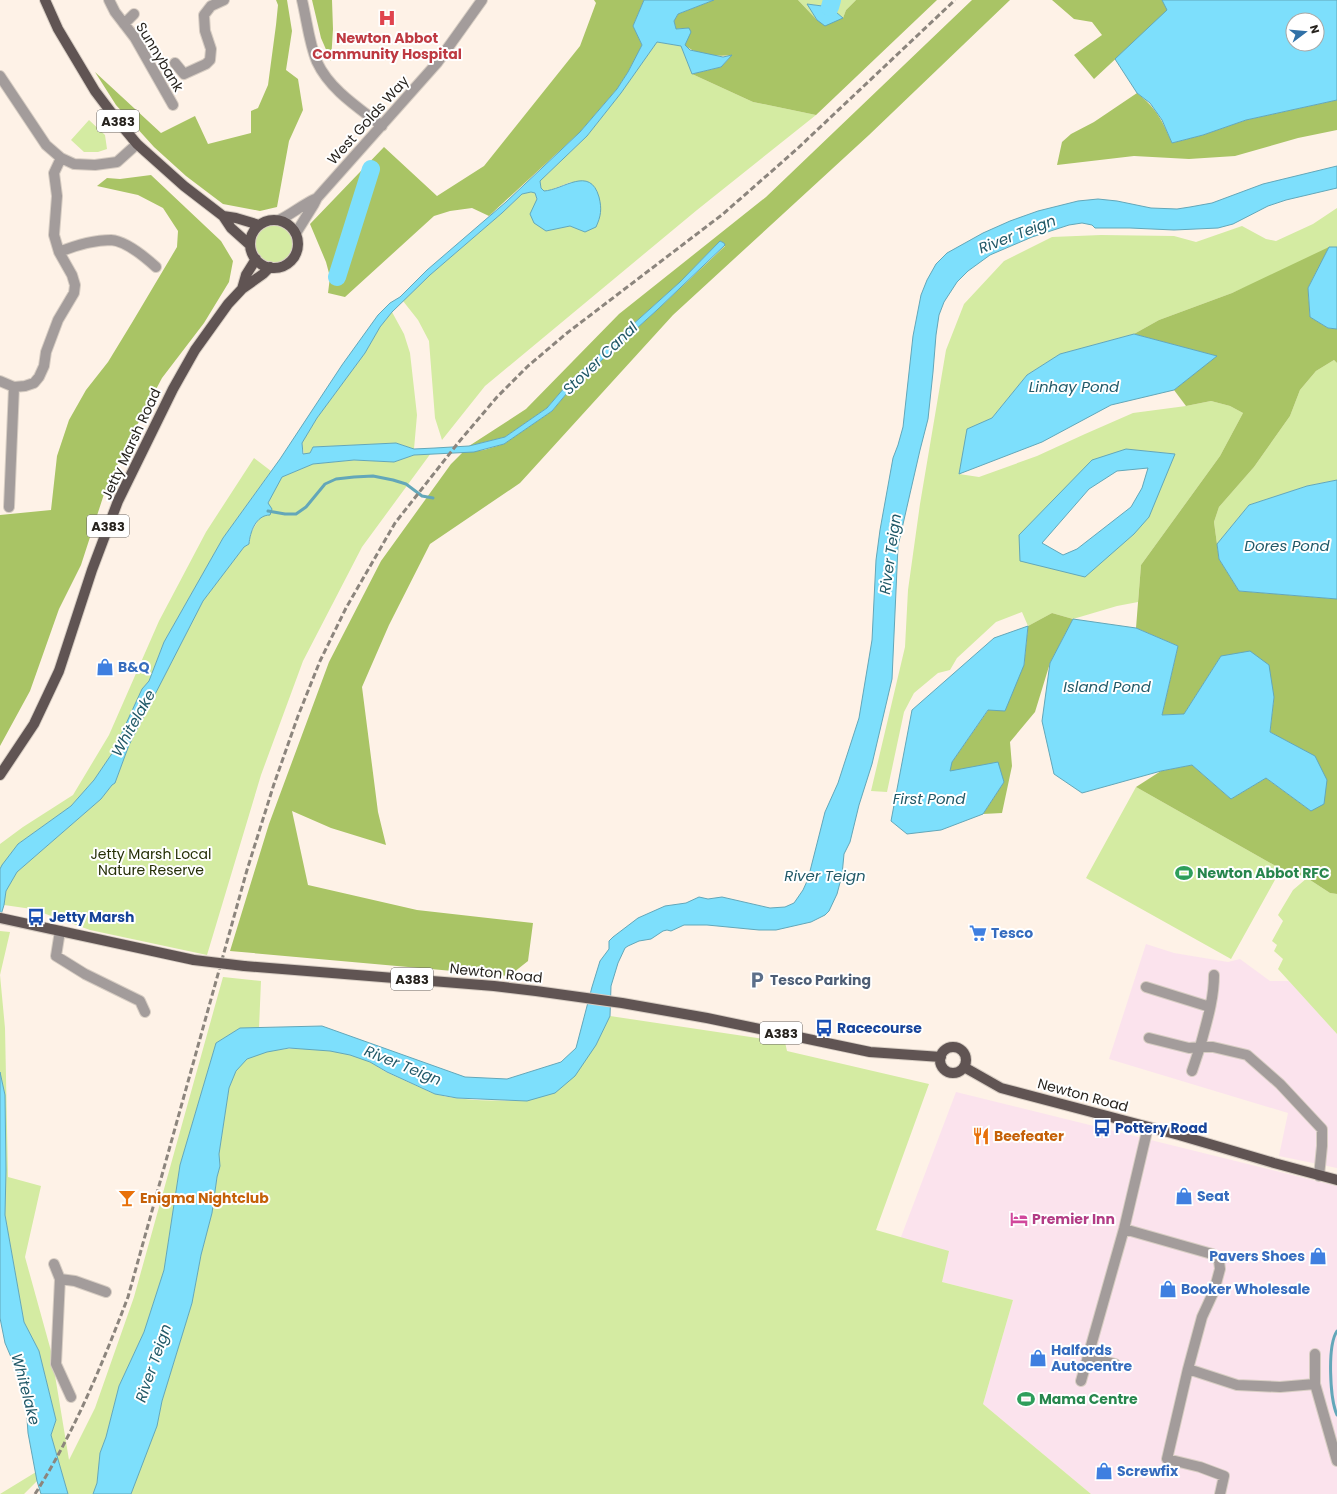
<svg xmlns="http://www.w3.org/2000/svg" width="1337" height="1494" font-family="Poppins,sans-serif">
<style>
.commercial{fill:#fbe3ed}
.green{fill:#d4eba2;fill-rule:evenodd}
.forest{fill:#a9c465}
.water{fill:#7ddffc;stroke:#63a7b9;fill-rule:evenodd}
.lines{fill:none;stroke-linecap:round;stroke-linejoin:round}
.stream{stroke:#63a7b9;stroke-width:3}
.river{stroke:#7ddffc;stroke-width:18}
.minor-casing{stroke:#d7cdc3;stroke-width:12}
.primary-casing{stroke:#d7cdc3;stroke-width:12}
.minor{stroke:#a39c9b;stroke-width:10}
.primary{stroke:#605453;stroke-width:10}
.rail{stroke:#8c857d;stroke-width:3;stroke-dasharray:6 3;stroke-linecap:butt}
.primary-bridge-casing{stroke:#d7cdc3;stroke-width:12;stroke-linecap:butt}
.primary-bridge{stroke:#605453;stroke-width:10}
.labels{text-anchor:middle;dominant-baseline:central;stroke-width:4;stroke-linejoin:round;paint-order:stroke}
.shield{fill:#fff;stroke:#686562;stroke-width:1}
.shield-label{font-size:13px;font-weight:bold;fill:#27231e}
.health-label{font-size:14px;font-weight:bold;fill:#be3a42;stroke:#fff}
.street-label{font-size:14px;fill:#27231e;stroke:#fff}
.shop-label{font-size:14px;font-weight:bold;fill:#366cbe;stroke:#fff;text-anchor:start}
.park-label{font-size:14px;fill:#252f06;stroke:#fff}
.leisure-label{font-size:14px;font-weight:bold;fill:#27864d;stroke:#fff;text-anchor:start}
.transit-label{font-size:14px;font-weight:bold;fill:#164399;stroke:#fff;text-anchor:start}
.service-label{font-size:14px;font-weight:bold;fill:#4e5e75;stroke:#fff;text-anchor:start}
.food-label{font-size:14px;font-weight:bold;fill:#c56008;stroke:#fff;text-anchor:start}
.hotel-label{font-size:14px;font-weight:bold;fill:#b23c85;stroke:#fff;text-anchor:start}
.water-label{font-size:15px;font-style:italic;fill:#215968;stroke:#fff}
</style>
<rect width="100%" height="100%" fill="#fef2e7"/>
<!-- commercial -->
<path class="commercial" d="M 1146,944 L 1174,953 L 1228,962 L 1240,959 L 1270,981 L 1289,981 L 1331,1027 L 1337,1034 L 1337,1168 L 1279,1156 L 1288,1113 L 1109,1059 Z
M 956,1092 L 1337,1186 L 1337,1494 L 1091,1494 L 983,1404 L 1013,1300 L 942,1282 L 901,1237 Z"/>
<!-- green -->
<path class="green" d="M 798,0 L 856,0 L 846,10 L 843,18 L 830,7 L 808,4 L 817,20 Z
M 657,42 L 681,46 L 692,74 L 753,102 L 816,115 L 697,210 L 485,386 L 442,440 L 435,418 L 429,341 L 418,320 L 403,301 L 430,275 L 502,213 L 522,194 L 531,192 L 535,193 L 546,231 L 570,226 L 585,231 L 571,182 L 550,190 L 544,191 L 541,188 L 540,181 L 587,136 L 621,93 Z
M 89,120 L 105,135 L 107,149 L 98,152 L 84,152 L 71,140 Z
M 1337,208 L 1337,247 L 1232,293 L 1159,320 L 1134,334 L 1060,354 L 1027,375 L 992,418 L 968,429 L 959,474 L 979,477 L 1037,456 L 1085,434 L 1133,413 L 1186,406 L 1211,401 L 1230,406 L 1243,413 L 1220,456 L 1141,565 L 1138,602 L 1117,606 L 1073,619 L 1052,613 L 1028,626 L 1022,612 L 996,622 L 957,658 L 950,670 L 938,673 L 914,693 L 904,712 L 887,792 L 871,791 L 905,647 L 908,590 L 920,504 L 946,350 L 964,304 L 1004,261 L 1052,237 L 1101,235 L 1174,236 L 1196,242 L 1242,226 L 1266,239 L 1276,241 L 1313,224 ZM 1126,449 L 1175,454 L 1085,577 L 1019,535 Z
M255 244a19 19 0 1 1 38 0a19 19 0 1 1-38 0Z
M 392,312 L 404,334 L 410,353 L 417,415 L 414,449 L 396,443 L 313,447 L 310,453 L 304,454 L 302,443 L 317,418 L 365,353 L 380,327 Z
M 1334,360 L 1337,363 L 1337,480 L 1307,486 L 1249,505 L 1217,544 L 1214,522 L 1219,507 L 1254,467 L 1290,416 L 1300,390 L 1316,371 Z
M 431,453 L 362,547 L 303,661 L 261,775 L 207,955 L 90,930 L 32,909 L 4,905 L 6,891 L 17,872 L 101,799 L 112,785 L 115,783 L 129,745 L 203,601 L 244,547 L 249,544 L 251,533 L 260,517 L 264,515 L 274,489 L 282,477 L 313,464 L 354,460 L 394,462 L 414,455 Z
M 254,458 L 271,471 L 223,538 L 164,642 L 149,681 L 142,689 L 113,752 L 94,780 L 71,806 L 18,844 L 0,869 L 0,844 L 23,827 L 73,795 L 109,735 L 159,621 L 206,532 Z
M 1136,787 L 1281,869 L 1231,959 L 1086,878 Z
M 1307,878 L 1330,893 L 1337,894 L 1337,1034 L 1278,969 L 1283,959 L 1274,951 L 1277,945 L 1272,941 L 1283,921 L 1278,915 L 1293,890 Z
M 0,931 L 10,932 L 0,975 L 5,1028 L 8,1177 L 41,1186 L 25,1257 L 51,1351 L 69,1460 L 95,1408 L 134,1297 L 223,977 L 261,981 L 259,1028 L 240,1028 L 216,1043 L 180,1165 L 164,1270 L 144,1332 L 119,1386 L 106,1437 L 100,1453 L 97,1483 L 93,1494 L 68,1494 L 51,1435 L 56,1420 L 39,1351 L 24,1322 L 5,1215 L 6,1170 L 5,1095 L 0,1072 Z
M 610,1016 L 785,1042 L 787,1051 L 929,1084 L 876,1230 L 949,1251 L 942,1282 L 1013,1300 L 983,1404 L 1091,1494 L 131,1494 L 158,1420 L 162,1401 L 192,1303 L 201,1255 L 212,1213 L 217,1177 L 220,1166 L 219,1154 L 229,1088 C 232,1078 237,1067 246,1060 C 272,1041 343,1048 370,1062 C 376,1065 380,1069 386,1072 C 397,1077 408,1082 419,1087 C 425,1089 430,1093 436,1094 C 463,1102 499,1100 527,1101 L 596,1045 Z
M 36,1472 L 37,1481 L 24,1494 L 0,1494 Z"/>
<!-- forest -->
<path class="forest" d="M 276,0 L 287,0 L 292,31 L 286,70 L 298,79 L 303,110 L 289,141 L 277,207 L 260,211 L 223,204 L 186,176 L 154,147 L 116,105 L 95,72 L 161,133 L 195,116 L 208,144 L 251,133 L 251,111 L 258,108 L 268,85 L 276,25 L 278,5 Z
M 312,0 L 332,0 L 333,29 L 331,61 L 321,38 Z
M 594,0 L 644,0 L 633,26 L 642,45 L 628,72 L 617,89 L 580,132 L 489,216 L 472,208 L 450,211 L 434,216 L 345,297 L 328,293 L 330,277 L 326,262 L 310,224 L 384,147 L 437,196 L 484,166 L 580,46 L 596,3 Z
M 714,0 L 798,0 L 817,20 L 843,18 L 846,10 L 856,0 L 937,0 L 816,115 L 753,102 L 692,74 L 721,67 L 732,55 C 718,57 695,55 685,45 L 688,28 L 676,29 L 674,21 L 678,14 Z
M 972,0 L 1010,0 L 869,135 L 673,315 L 520,483 L 430,544 L 389,625 L 362,687 L 378,812 L 386,845 L 331,828 L 292,811 L 308,885 L 417,910 L 533,923 L 528,961 L 509,976 L 230,951 L 269,824 L 329,662 L 381,561 L 451,464 L 463,452 L 484,450 L 504,444 L 552,411 L 572,387 L 657,310 L 725,246 L 724,243 L 720,241 L 680,282 L 571,380 L 547,408 L 505,437 L 469,446 L 526,409 L 619,314 L 766,197 Z
M 1052,0 L 1162,0 L 1168,10 L 1094,79 L 1074,55 L 1102,35 L 1092,22 L 1074,19 Z
M 1137,93 C 1157,109 1162,120 1172,143 L 1203,135 L 1246,120 L 1337,100 L 1337,130 L 1298,138 L 1235,156 L 1189,159 L 1134,156 L 1057,165 L 1062,142 L 1071,134 L 1094,122 Z
M 151,175 L 221,241 L 233,261 L 229,282 L 204,323 L 162,378 L 127,444 L 104,494 L 81,565 L 59,609 L 30,691 L 0,746 L 0,515 L 51,510 L 57,456 L 69,420 L 86,390 L 108,362 L 133,321 L 177,247 L 178,231 L 163,208 L 138,195 L 97,186 L 107,178 L 120,179 Z
M 1329,247 L 1308,288 L 1310,317 L 1328,328 L 1337,329 L 1337,363 L 1334,360 L 1316,371 L 1300,390 L 1290,416 L 1254,467 L 1219,507 L 1214,522 L 1219,559 L 1239,591 L 1337,599 L 1337,894 L 1330,893 L 1307,878 L 1281,869 L 1136,787 L 1161,771 L 1192,765 L 1231,799 L 1266,778 L 1311,811 L 1314,756 L 1270,732 L 1274,697 L 1221,656 L 1184,714 L 1162,715 L 1178,646 L 1136,628 L 1141,565 L 1220,456 L 1243,413 L 1230,406 L 1211,401 L 1186,406 L 1174,390 L 1216,356 L 1134,334 L 1159,320 L 1232,293 Z
M 1052,613 L 1073,619 L 1050,663 L 1035,712 L 1010,742 L 1012,766 L 1002,813 L 983,814 L 1004,782 L 949,771 L 952,762 L 989,709 L 1024,665 L 1028,626 Z"/>
<!-- water -->
<path class="water" d="M 644,0 L 714,0 L 678,14 L 674,21 L 676,29 L 689,28 L 691,32 L 685,45 L 690,50 L 723,57 L 732,55 L 721,67 L 692,74 L 681,46 L 657,42 L 621,93 L 587,136 L 540,181 L 541,188 L 544,191 C 563,190 590,165 599,197 C 602,209 601,216 596,227 L 585,232 L 570,226 L 546,231 L 534,223 L 530,214 L 537,199 L 535,193 L 531,192 L 522,194 L 502,213 L 430,275 L 392,312 L 380,327 L 365,353 L 317,418 L 302,443 L 303,454 L 310,453 L 313,447 L 396,443 L 414,449 L 435,448 L 469,446 L 505,437 L 547,408 L 571,380 L 680,282 L 720,241 L 724,243 L 725,245 L 657,310 L 572,387 L 552,411 L 504,444 L 474,452 L 414,455 L 394,462 L 354,460 L 313,464 L 282,477 L 268,503 L 272,509 L 270,515 C 256,515 250,532 249,544 L 244,547 L 203,601 L 129,745 L 115,783 L 112,785 L 101,799 L 17,872 L 6,891 L 4,905 L 0,918 L 0,869 L 2,865 L 18,844 L 71,806 L 94,780 L 113,752 L 142,689 L 149,681 L 164,642 L 223,538 L 280,459 L 342,365 L 378,315 L 390,303 L 400,297 L 427,270 L 506,202 L 580,132 L 617,89 L 628,72 L 642,45 L 633,26 Z
M 1162,0 L 1337,0 L 1337,100 L 1246,120 L 1203,135 L 1172,143 L 1162,120 L 1150,103 L 1137,93 L 1115,59 L 1167,10 ZM 1293,20 L 1317,20 L 1317,44 L 1293,44 Z
M 807,4 L 830,7 L 843,18 L 825,26 L 817,20 Z
M 1337,166 L 1337,188 L 1286,200 L 1268,206 L 1233,224 L 1218,228 L 1174,230 L 1130,228 L 1095,228 L 1092,225 L 1082,223 L 1069,225 L 1032,237 L 990,255 L 968,271 L 957,282 L 944,302 L 939,315 L 936,335 L 933,372 L 928,419 L 920,450 L 898,546 L 892,679 L 872,764 L 859,805 L 850,842 L 844,854 L 842,875 L 837,894 L 829,911 L 825,915 L 811,922 L 776,930 L 759,930 L 707,925 L 684,925 L 671,931 L 667,930 L 663,931 L 651,939 L 639,941 L 628,946 L 625,948 L 618,963 L 611,986 L 610,1016 L 596,1045 L 575,1076 L 555,1093 L 527,1101 L 457,1098 L 435,1094 L 387,1072 L 370,1062 L 350,1055 L 330,1051 L 289,1048 L 267,1052 L 247,1059 L 236,1071 L 229,1088 L 219,1154 L 220,1166 L 217,1177 L 212,1213 L 201,1255 L 192,1303 L 162,1401 L 157,1426 L 131,1494 L 93,1494 L 97,1483 L 100,1453 L 106,1437 L 119,1386 L 144,1332 L 164,1270 L 180,1165 L 216,1043 L 240,1028 L 322,1026 L 465,1077 L 507,1079 L 561,1062 L 576,1048 L 592,987 L 600,961 L 609,949 L 609,941 L 613,937 L 638,918 L 665,906 L 686,903 L 699,897 L 708,899 L 722,897 L 770,908 L 785,907 L 794,903 L 803,890 L 808,879 L 825,812 L 838,783 L 859,718 L 872,640 L 876,560 L 880,530 L 893,458 L 898,445 L 903,427 L 913,336 L 921,295 L 927,280 L 936,264 L 947,253 L 983,233 L 1010,221 L 1038,211 L 1078,201 L 1098,199 L 1117,201 L 1151,208 L 1177,209 L 1190,207 L 1212,203 L 1263,184 Z
M 1329,247 L 1337,247 L 1337,329 L 1328,328 L 1310,317 L 1308,288 Z
M 1134,334 L 1217,356 L 1174,390 L 1111,405 L 1042,442 L 959,474 L 967,429 L 992,418 L 1027,375 L 1060,354 Z
M 1126,449 L 1175,454 L 1149,517 L 1134,534 L 1085,577 L 1020,561 L 1019,535 L 1092,460 ZM 1148,468 L 1142,488 L 1131,507 L 1077,549 L 1063,555 L 1042,543 L 1089,489 L 1117,471 Z
M 1337,480 L 1337,599 L 1239,591 L 1219,559 L 1217,544 L 1249,505 L 1307,486 Z
M 1073,619 L 1136,628 L 1178,646 L 1162,715 L 1184,714 L 1221,656 L 1250,651 L 1269,665 L 1274,697 L 1270,732 L 1315,756 L 1327,780 L 1324,804 L 1311,811 L 1266,778 L 1231,799 L 1192,765 L 1161,771 L 1082,793 L 1054,774 L 1042,721 L 1050,663 Z
M 1028,626 L 1024,665 L 1005,711 L 988,710 L 952,762 L 950,771 L 998,762 L 1004,782 L 983,814 L 941,830 L 907,834 L 891,821 L 912,710 L 994,638 Z
M 0,1072 L 5,1095 L 6,1170 L 5,1215 L 24,1322 L 39,1351 L 56,1420 L 51,1435 L 68,1494 L 41,1494 L 37,1481 L 28,1433 L 25,1390 L 5,1343 L 0,1318 Z"/>
<g class="lines">
<!-- stream -->
<path class="stream" d="M 268,511 L 285,514 L 296,514 L 306,507 L 325,484 L 336,479 L 354,477 L 373,476 L 393,480 L 406,484 L 422,496 L 433,498
M 1337,1331 C 1327,1346 1330,1399 1337,1415"/>
<!-- river -->
<path class="river" d="M 830,7 L 832,0
M 337,277 L 371,169"/>
<!-- minor casing -->
<g class="minor-casing">
<path id="minor" d="M 109,0 L 115,12 L 135,38 L 173,105
M 302,0 C 307,21 309,43 317,62 C 330,90 359,108 382,126
M 124,24 L 134,14
M 175,63 L 184,74 L 206,64 L 210,60 L 211,49 L 205,31 L 204,15 L 211,6 L 224,0
M 0,76 L 46,145 L 61,158 L 74,164 L 95,165 L 117,162 L 137,144
M 279,220 C 292,214 303,204 317,198
M 296,233 L 314,204 L 317,198 L 437,63 L 482,0
M 59,252 C 74,246 95,240 111,240 C 126,241 145,257 156,267
M 0,381 L 14,387 L 25,386 L 34,383 L 39,377 L 44,366 L 46,352 L 58,320 L 74,293 L 75,285 L 72,275 L 59,252 L 54,235 L 57,196 L 54,173 L 61,158
M 9,507 L 14,387
M 60,931 L 56,956 L 85,974 L 140,1001 L 145,1012
M 1214,975 C 1214,1000 1206,1024 1200,1047 L 1213,1047 L 1247,1055 L 1280,1084 L 1322,1129 L 1322,1146 L 1319,1176
M 1146,987 L 1210,1007
M 1149,1038 L 1189,1048 L 1200,1047 L 1192,1071
M 1124,1229 L 1212,1254 L 1219,1261 L 1220,1269 L 1214,1291 L 1202,1317 L 1188,1369 L 1237,1385 L 1280,1387 L 1315,1384
M 54,1264 L 60,1279 L 56,1364 L 71,1397
M 60,1279 L 75,1281 L 106,1292
M 1315,1354 L 1315,1384 L 1337,1461
M 1088,1357 L 1115,1364
M 1188,1369 L 1167,1459 L 1200,1467 L 1224,1476 L 1220,1494
M 1081,1381 L 1124,1229 L 1148,1127"/>
</g>
<!-- primary casing -->
<g class="primary-casing">
<path id="primary" d="M 45,0 L 58,29 L 95,91 L 117,120 L 137,144 L 184,186 L 223,216 L 231,228 L 250,245
M 223,216 L 236,218 L 259,225
M250 244a24 24 0 1 1 48 0a24 24 0 1 1-48 0Z
M 242,289 L 246,275 L 256,259
M 0,775 L 34,724 L 59,671 L 92,570 L 118,501 L 173,389 L 195,350 L 228,304 L 242,289 L 263,274 L 270,267
M 0,918 L 194,960
M 244,966 L 494,986 L 536,991 L 622,1003 L 707,1018 L 870,1052 L 941,1057
M940 1060a13 13 0 1 1 26 0a13 13 0 1 1-26 0Z
M 964,1067 L 1001,1088 L 1179,1135 L 1274,1163 L 1337,1180"/>
</g>
<!-- minor -->
<use href="#minor" class="minor"/>
<!-- primary -->
<use href="#primary" class="primary"/>
<!-- rail -->
<path class="rail" d="M 35,1494 C 74,1433 102,1365 128,1297 L 247,870 L 274,784 L 298,716 L 320,661 L 346,608 L 395,523 L 458,443 L 497,397 L 528,366 L 567,333 L 723,214 L 797,149 L 955,0"/>
<!-- primary-bridge casing -->
<g class="primary-bridge-casing">
<path id="primary-bridge" d="M 194,960 L 244,966"/>
</g>
<!-- primary-bridge -->
<use href="#primary-bridge" class="primary-bridge"/>
</g>
<!-- icons -->
<defs>
<g id="hospital-bare" transform="scale(1.38)"><path d="M-5-5h3v3.5h4V-5h3V5h-3V1.5h-4V5h-3Z" fill="#e0444e" stroke="#fff" stroke-width="2.5" paint-order="stroke"/></g>
<g id="shop-bare" transform="scale(1.38)"><path d="M-5-2.5h2.3a2.7 3.5 0 0 1 5.4 0H5L5.5 6h-11ZM-1.5-2.5h3a1.5 2.3 0 0 0-3 0Z" fill="#3f7fe0" stroke="#fff" stroke-width="2.5" paint-order="stroke"/></g>
<g id="stadium-bare" transform="scale(1.38)"><path d="M0-5a6.5 5 0 1 0 0 10a6.5 5 0 1 0 0-10ZM-3.5-1.8h7v3.6h-7Z" fill="#2e9e5b" stroke="#fff" stroke-width="2.5" paint-order="stroke"/></g>
<g id="bus-bare" transform="scale(1.38)"><path d="M-5-6H5V4H4V6H2V4H-2V6H-4V4H-5ZM-3.5-4V0h7V-4ZM-3.5 1.2v1.5H-2V1.2ZM2 1.2v1.5H3.5V1.2Z" fill="#1a4fb4" stroke="#fff" stroke-width="2.5" paint-order="stroke"/></g>
<g id="supermarket-bare" transform="scale(1.38)"><path d="M-6-5.5h2.5l.6 2H6L4.5 2H-2.5L-4.4-4H-6ZM-1.5 3.2a1.3 1.3 0 1 0 .1 0ZM3 3.2a1.3 1.3 0 1 0 .1 0Z" fill="#3f7fe0" stroke="#fff" stroke-width="2.5" paint-order="stroke"/></g>
<g id="parking-bare" transform="scale(1.38)"><path d="M-3.5-5.5H1a3.5 3.5 0 0 1 0 7H-1V5.5H-3.5ZM-1-3.4V-.6H.8a1.4 1.4 0 0 0 0-2.8Z" fill="#5c6f8a" stroke="#fff" stroke-width="2.5" paint-order="stroke"/></g>
<g id="restaurant-bare" transform="scale(1.38)"><path d="M-5-6h1v4h1v-4h1v4h1v-4h1v5L-1.5 .5V6h-2V.5L-5-1ZM5-6V6H3V1.5H1.5Q1.5-4 5-6Z" fill="#e8710a" stroke="#fff" stroke-width="2.5" paint-order="stroke"/></g>
<g id="bar-bare" transform="scale(1.38)"><path d="M-6-5H6L.8 .8V4.5H3.5V6h-7V4.5H-.8V.8Z" fill="#e8710a" stroke="#fff" stroke-width="2.5" paint-order="stroke"/></g>
<g id="hotel-bare" transform="scale(1.38)"><path d="M-6-4.5h1.5V1H6V5H4.5V3h-9V5H-6ZM-4 0a1.8 1.8 0 1 1 3.6 0ZM.5 0V-2.5h3Q6-2.5 6 0Z" fill="#d1479c" stroke="#fff" stroke-width="2.5" paint-order="stroke"/></g>
</defs>
<g fill-rule="evenodd">
<use href="#hospital-bare" x="387" y="18"/>
<use href="#shop-bare" x="105" y="667"/>
<use href="#stadium-bare" x="1184" y="873"/>
<use href="#bus-bare" x="36" y="917"/>
<use href="#supermarket-bare" x="978" y="933"/>
<use href="#parking-bare" x="757" y="980"/>
<use href="#bus-bare" x="824" y="1028"/>
<use href="#bus-bare" x="1102" y="1128"/>
<use href="#restaurant-bare" x="981" y="1136"/>
<use href="#shop-bare" x="1184" y="1196"/>
<use href="#bar-bare" x="127" y="1198"/>
<use href="#hotel-bare" x="1019" y="1219"/>
<use href="#shop-bare" x="1318" y="1256"/>
<use href="#shop-bare" x="1168" y="1289"/>
<use href="#shop-bare" x="1038" y="1358"/>
<use href="#stadium-bare" x="1026" y="1399"/>
<use href="#shop-bare" x="1104" y="1471"/>
</g>
<g class="labels">
<!-- shield labels -->
<g class="shield">
<rect x="97" y="110" width="42" height="22" rx="3"/>
<rect x="87" y="515" width="42" height="22" rx="3"/>
<rect x="391" y="968" width="42" height="22" rx="3"/>
<rect x="760" y="1022" width="42" height="22" rx="3"/>
</g>
<g class="shield-label">
<text x="118" y="121">A383</text>
<text x="108" y="526">A383</text>
<text x="412" y="979">A383</text>
<text x="781" y="1033">A383</text>
</g>
<!-- health labels -->
<g class="health-label">
<text x="387" y="38">Newton Abbot<tspan x="387" dy="16">Community Hospital</tspan></text>
</g>
<!-- street labels -->
<g class="street-label">
<text transform="translate(160 57) rotate(59)">Sunnybank</text>
<text transform="translate(368 120) rotate(-48)">West Golds Way</text>
<text transform="translate(131 444) rotate(-65)">Jetty Marsh Road</text>
<text transform="translate(496 973) rotate(6)">Newton Road</text>
<text transform="translate(1083 1095) rotate(15)">Newton Road</text>
</g>
<!-- shop labels -->
<g class="shop-label">
<text x="118" y="667">B&amp;Q</text>
<text x="991" y="933">Tesco</text>
<text x="1197" y="1196">Seat</text>
<text x="1305" y="1256" text-anchor="end">Pavers Shoes</text>
<text x="1181" y="1289">Booker Wholesale</text>
<text x="1051" y="1350">Halfords<tspan x="1051" dy="16">Autocentre</tspan></text>
<text x="1117" y="1471">Screwfix</text>
</g>
<!-- park labels -->
<g class="park-label">
<text x="151" y="854">Jetty Marsh Local<tspan x="151" dy="16">Nature Reserve</tspan></text>
</g>
<!-- leisure labels -->
<g class="leisure-label">
<text x="1197" y="873">Newton Abbot RFC</text>
<text x="1039" y="1399">Mama Centre</text>
</g>
<!-- transit labels -->
<g class="transit-label">
<text x="49" y="917">Jetty Marsh</text>
<text x="837" y="1028">Racecourse</text>
<text x="1115" y="1128">Pottery Road</text>
</g>
<!-- service labels -->
<g class="service-label">
<text x="770" y="980">Tesco Parking</text>
</g>
<!-- food labels -->
<g class="food-label">
<text x="994" y="1136">Beefeater</text>
<text x="140" y="1198">Enigma Nightclub</text>
</g>
<!-- hotel labels -->
<g class="hotel-label">
<text x="1032" y="1219">Premier Inn</text>
</g>
<!-- water labels -->
<g class="water-label">
<text transform="translate(1017 234) rotate(-21)">River Teign</text>
<text transform="translate(600 358) rotate(-44)">Stover Canal</text>
<text x="1074" y="386">Linhay Pond</text>
<text x="1287" y="545">Dores Pond</text>
<text transform="translate(890 554) rotate(-82)">River Teign</text>
<text x="1107" y="686">Island Pond</text>
<text transform="translate(133 723) rotate(-61)">Whitelake</text>
<text x="929" y="798">First Pond</text>
<text x="825" y="875">River Teign</text>
<text transform="translate(403 1065) rotate(22)">River Teign</text>
<text transform="translate(153 1363) rotate(-71)">River Teign</text>
<text transform="translate(26 1389) rotate(75)">Whitelake</text>
</g>
</g>
<!-- north arrow -->
<g transform="translate(1305 32) rotate(74)"><circle r="19" fill="#ffffff" stroke="#a9a7a5"/>
<path d="M0-3L7 15L0 10L-7 15Z" fill="#3171a7"/>
<text y="-6" font-size="11" font-weight="bold" text-anchor="middle" fill="#27231e">N</text>
</g>
</svg>
